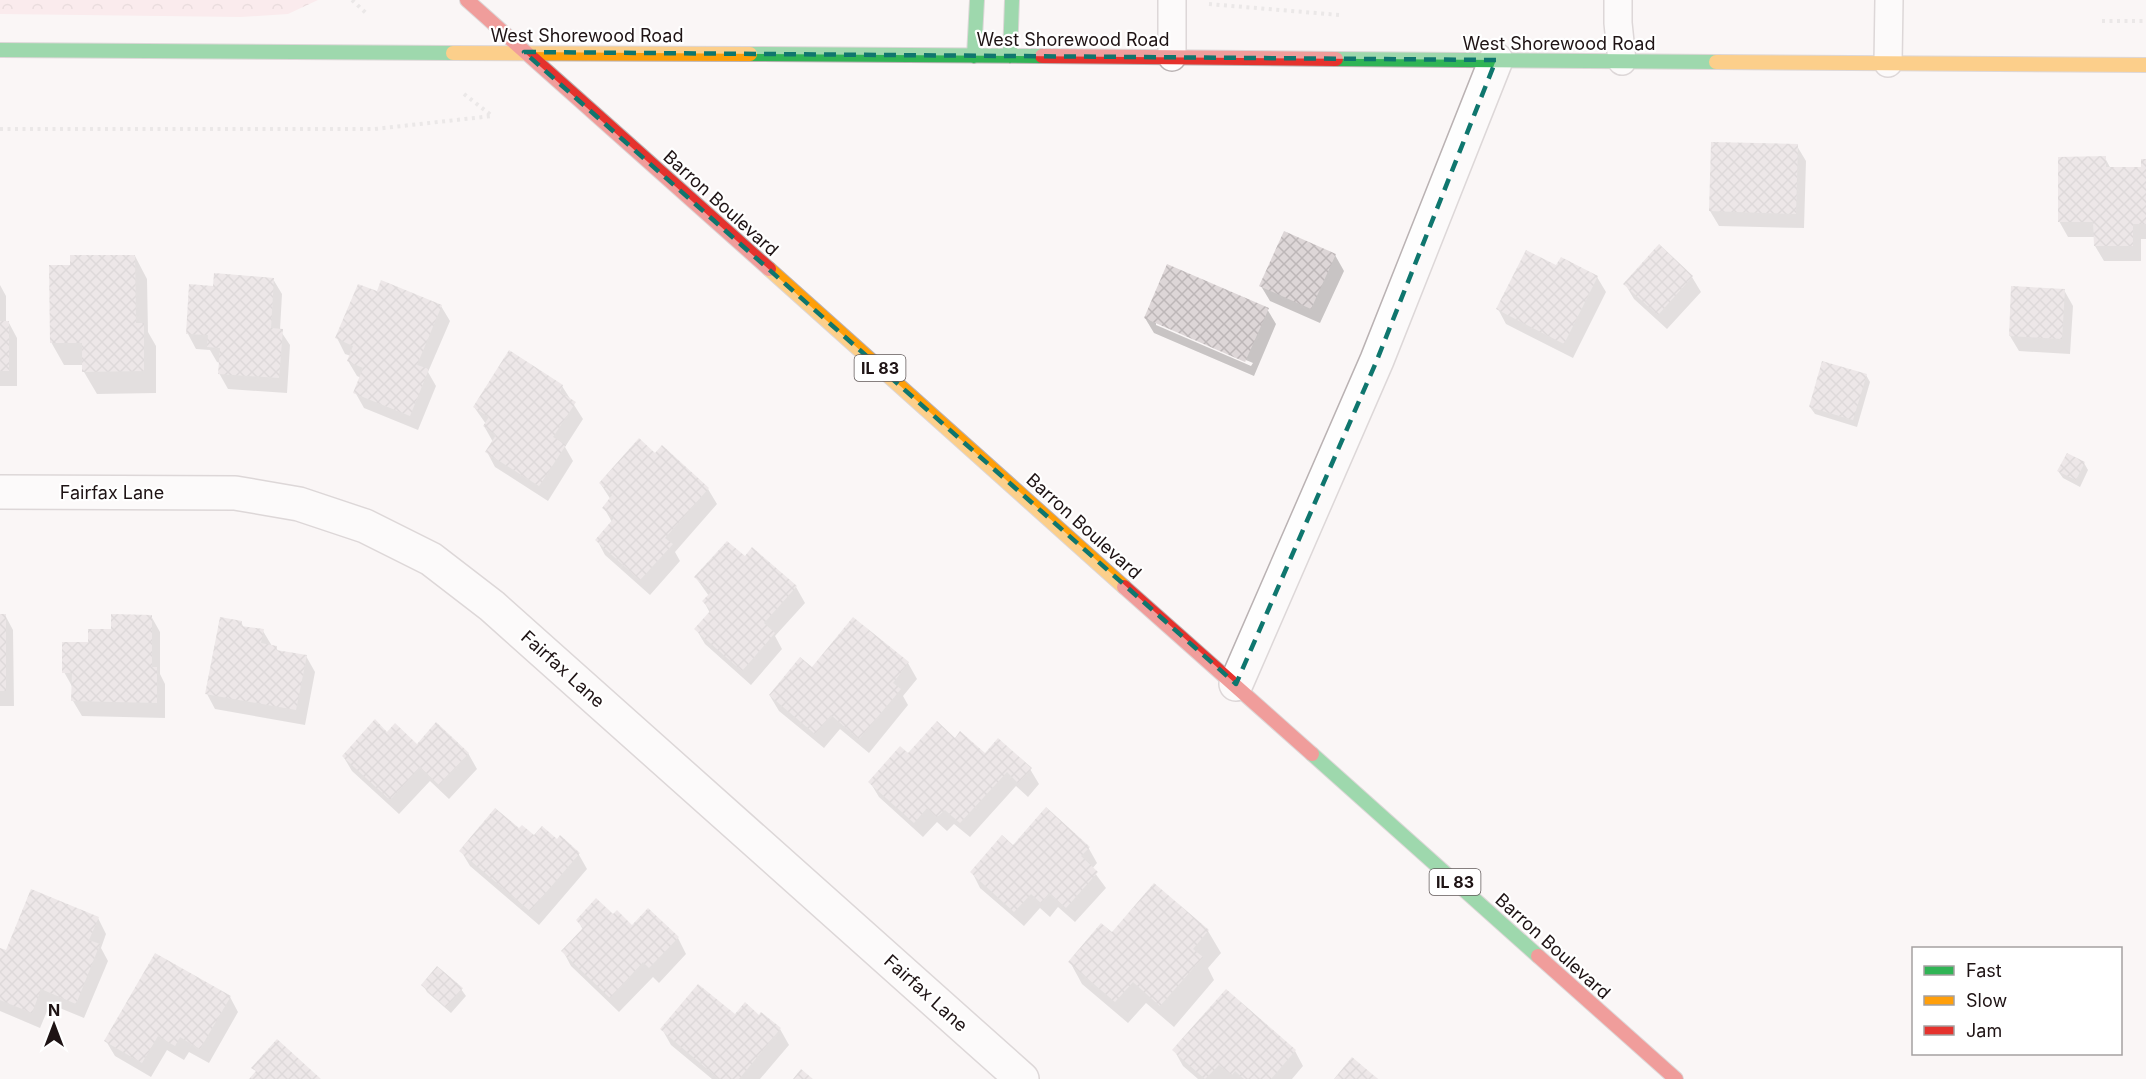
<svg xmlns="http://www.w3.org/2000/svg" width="2146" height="1079" font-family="Inter,sans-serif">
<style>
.forest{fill:url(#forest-crowns)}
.shadow{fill:#0003;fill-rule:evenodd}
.building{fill:url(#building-cross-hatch)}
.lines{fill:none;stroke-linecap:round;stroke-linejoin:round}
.lane-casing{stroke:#bab2b3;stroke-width:30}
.street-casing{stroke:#bab2b3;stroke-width:36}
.fast-casing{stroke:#bab2b3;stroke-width:16}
.slow-casing{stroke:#bab2b3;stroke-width:16}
.jam-casing{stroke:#bab2b3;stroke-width:16}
.path{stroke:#d9d7d7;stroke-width:4;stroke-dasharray:3 4.5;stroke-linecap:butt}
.lane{stroke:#fefefe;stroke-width:27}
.street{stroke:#fefefe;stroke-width:33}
.fast{stroke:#30b455;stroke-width:14}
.slow{stroke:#ff9f0a;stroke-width:14}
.jam{stroke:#e5322d;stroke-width:14}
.marked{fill:none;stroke:#0f766e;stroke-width:4.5;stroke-dasharray:12 8;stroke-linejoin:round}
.labels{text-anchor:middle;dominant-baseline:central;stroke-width:4.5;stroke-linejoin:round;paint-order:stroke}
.shield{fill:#fff;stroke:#625a5a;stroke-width:1.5}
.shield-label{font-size:16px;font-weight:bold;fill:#1e1314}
.street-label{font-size:18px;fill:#1e1314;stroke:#fff}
</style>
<defs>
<pattern id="forest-crowns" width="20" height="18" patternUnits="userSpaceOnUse" patternTransform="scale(1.5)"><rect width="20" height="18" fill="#fbdee2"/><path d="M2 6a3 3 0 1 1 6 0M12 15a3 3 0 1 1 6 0" fill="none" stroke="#d7bec1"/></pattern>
<pattern id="building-cross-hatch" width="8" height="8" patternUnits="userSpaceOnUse" patternTransform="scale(1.5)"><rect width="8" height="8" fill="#ddd6d7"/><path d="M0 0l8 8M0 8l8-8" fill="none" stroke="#bdb7b8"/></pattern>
</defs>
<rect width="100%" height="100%" fill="#faf6f6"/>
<!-- forest -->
<path class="forest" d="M 0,0 L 318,0 L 288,14 L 241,17 L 0,14 Z"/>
<!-- shadow -->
<path class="shadow" d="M 1797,146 L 1806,161 L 1804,228 L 1719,226 L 1710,211 Z
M 2105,158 L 2111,169 L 2142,169 L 2146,160 L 2146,239 L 2141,239 L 2141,261 L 2104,261 L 2095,246 L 2095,237 L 2068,237 L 2059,221 Z
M 1335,255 L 1344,271 L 1320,323 L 1270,301 L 1261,286 Z
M 135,256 L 147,279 L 148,332 L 156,346 L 156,393 L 97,394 L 84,372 L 84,365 L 64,365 L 51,342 L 71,267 Z
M 1557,267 L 1597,277 L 1606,292 L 1573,358 L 1506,324 L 1498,309 Z
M 1692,277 L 1701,292 L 1667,329 L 1634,299 L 1625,284 Z
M 273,279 L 282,294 L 280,330 L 290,345 L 287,393 L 228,389 L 219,373 L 220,363 L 217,362 L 210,350 L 196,349 L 188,334 L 215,287 Z
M 0,285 L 6,296 L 6,323 L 9,323 L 17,338 L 17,386 L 0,386 Z
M 2064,290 L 2073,306 L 2070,354 L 2019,351 L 2010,336 Z
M 441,306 L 450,321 L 428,372 L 436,386 L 418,430 L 364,408 L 355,392 L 361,378 L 357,376 L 348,361 L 351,356 L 345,354 L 337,338 Z
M 1267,309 L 1276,324 L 1254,376 L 1154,333 L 1145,318 ZM 1156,322 L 1253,363 L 1251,366 L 1156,325 Z
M 1866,375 L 1870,382 L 1857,427 L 1815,414 L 1810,407 Z
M 562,386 L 583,419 L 565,447 L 573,461 L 548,501 L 495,467 L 487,452 L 493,442 L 484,426 L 486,424 L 474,407 Z
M 662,447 L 708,489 L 717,504 L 675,552 L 680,561 L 650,595 L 605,555 L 597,540 L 612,522 L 604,508 L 611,500 L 600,483 L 656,455 Z
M 2084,463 L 2088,470 L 2080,487 L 2063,478 L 2058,471 Z
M 753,549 L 796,587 L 805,603 L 775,636 L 782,649 L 751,685 L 705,644 L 696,629 L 710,613 L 704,602 L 709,596 L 696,578 L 745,558 Z
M 0,615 L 5,615 L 13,630 L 14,706 L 0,706 Z
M 151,616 L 160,632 L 160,674 L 165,684 L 165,718 L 82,716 L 73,701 L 73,688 L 64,672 L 90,644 L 113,631 Z
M 241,622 L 244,628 L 263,631 L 272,646 L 276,647 L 278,651 L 306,656 L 315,672 L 305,725 L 215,709 L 207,694 Z
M 908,663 L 917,679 L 903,696 L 908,705 L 869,753 L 840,729 L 824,748 L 779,711 L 770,696 L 812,669 Z
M 387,734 L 417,746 L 468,753 L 477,769 L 449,799 L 430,781 L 399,814 L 352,771 L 343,756 Z
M 955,740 L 985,755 L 1030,769 L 1039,784 L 1028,797 L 1016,786 L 970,837 L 954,824 L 947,831 L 937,822 L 923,837 L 879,797 L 870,782 L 908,755 Z
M 520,831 L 535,837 L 558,841 L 578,853 L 587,869 L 539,925 L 470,866 L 461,851 Z
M 1013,847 L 1088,847 L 1097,863 L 1092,869 L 1106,888 L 1075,922 L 1058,907 L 1050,917 L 1040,908 L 1024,926 L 980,888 L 972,872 Z
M 1154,885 L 1208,931 L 1221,953 L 1208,968 L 1214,980 L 1174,1027 L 1146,1003 L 1128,1023 L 1082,984 L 1070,962 L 1112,934 Z
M 648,910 L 678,938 L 686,954 L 659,983 L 653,977 L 619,1012 L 571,966 L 563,951 L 583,930 L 578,920 L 613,916 L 632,927 Z
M 98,918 L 106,934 L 101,948 L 108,961 L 84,1018 L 50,1004 L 40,1028 L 0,1011 L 0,949 L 7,952 Z
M 423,985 L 461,989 L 466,996 L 451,1013 L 427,992 Z
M 230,997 L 238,1012 L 209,1063 L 189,1052 L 184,1060 L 167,1050 L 151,1077 L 115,1056 L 106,1041 Z
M 762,1014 L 780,1029 L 789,1045 L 760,1079 L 712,1079 L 671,1045 L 662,1029 L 735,1016 L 759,1017 Z
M 1174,1050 L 1295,1051 L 1303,1066 L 1292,1079 L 1198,1079 L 1183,1066 Z"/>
<!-- building -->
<path class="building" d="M 1711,142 L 1798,144 L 1796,214 L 1709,211 Z
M 2106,156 L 2106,167 L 2141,167 L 2141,159 L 2146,159 L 2146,224 L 2133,224 L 2133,246 L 2094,246 L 2093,222 L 2058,222 L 2058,157 Z
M 1284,231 L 1336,254 L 1311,309 L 1259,286 Z
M 1659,244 L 1693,276 L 1658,315 L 1623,284 Z
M 1526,250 L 1556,265 L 1561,257 L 1598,276 L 1564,344 L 1496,309 Z
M 70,255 L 135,255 L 136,323 L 144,323 L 144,371 L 82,372 L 82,343 L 50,343 L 49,265 L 70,265 Z
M 1167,264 L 1269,308 L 1245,362 L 1144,318 Z
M 214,273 L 274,278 L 271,328 L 283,329 L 279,378 L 218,374 L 220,348 L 207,347 L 208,335 L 186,334 L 189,284 L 213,286 Z
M 381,280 L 442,305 L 417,365 L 429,369 L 410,416 L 353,393 L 363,368 L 347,361 L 353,346 L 335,338 L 358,284 L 377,291 Z
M 2011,286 L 2065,289 L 2062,339 L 2009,336 Z
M 0,321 L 9,321 L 9,371 L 0,371 Z
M 509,350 L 563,385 L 560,392 L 576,402 L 553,437 L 566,445 L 539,486 L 485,452 L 496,435 L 483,426 L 489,417 L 473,407 Z
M 1822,361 L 1867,374 L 1853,420 L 1809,407 Z
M 639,438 L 655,453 L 662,445 L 709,488 L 665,538 L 673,544 L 640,580 L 595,540 L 614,518 L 602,508 L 612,495 L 599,483 Z
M 2067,453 L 2085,462 L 2076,480 L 2057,471 Z
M 727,541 L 745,556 L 752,547 L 797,586 L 764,623 L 775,633 L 742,671 L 694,629 L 711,610 L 702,601 L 711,592 L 694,577 Z
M 0,614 L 6,614 L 6,691 L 0,691 Z
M 111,614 L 152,615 L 152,667 L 157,667 L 157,703 L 71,701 L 72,673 L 62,673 L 62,642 L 88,642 L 88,629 L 111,629 Z
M 220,617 L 242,621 L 241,626 L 264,629 L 261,643 L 277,646 L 276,650 L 307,655 L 296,710 L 205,694 Z
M 853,617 L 909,662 L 893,683 L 901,689 L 859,739 L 831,715 L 815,734 L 769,695 L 800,657 L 812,667 Z
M 375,719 L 387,732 L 395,723 L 417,744 L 436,722 L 469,753 L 439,785 L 420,767 L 390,800 L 342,756 Z
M 937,721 L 955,738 L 960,731 L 985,753 L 998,738 L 1032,768 L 1018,783 L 1007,772 L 960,823 L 945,810 L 937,817 L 927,808 L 914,823 L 868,782 L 900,746 L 908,753 Z
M 1046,807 L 1090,847 L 1081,856 L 1098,872 L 1066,908 L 1049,893 L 1041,903 L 1031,894 L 1014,912 L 970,872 L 1002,835 L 1013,845 Z
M 495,808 L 519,828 L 522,825 L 534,835 L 542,826 L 557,839 L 560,835 L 580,853 L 530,911 L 459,851 Z
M 1154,883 L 1209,930 L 1193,949 L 1203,957 L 1160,1006 L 1133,982 L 1115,1002 L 1068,962 L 1101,923 L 1112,932 Z
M 31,889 L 99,917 L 89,940 L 100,944 L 76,1004 L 41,989 L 32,1013 L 0,1000 L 0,948 L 6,950 Z
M 596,898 L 613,914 L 617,910 L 632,925 L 648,908 L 679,937 L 649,968 L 643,962 L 610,998 L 561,951 L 583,928 L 576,920 Z
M 155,953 L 231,996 L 200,1049 L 180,1037 L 175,1046 L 158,1036 L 142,1063 L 104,1041 Z
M 437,966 L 463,988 L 446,1007 L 421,985 Z
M 698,984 L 735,1014 L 745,1002 L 759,1015 L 761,1012 L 781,1028 L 739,1079 L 719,1079 L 660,1029 Z
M 1226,989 L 1296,1050 L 1271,1079 L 1244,1079 L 1235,1071 L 1232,1075 L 1219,1065 L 1205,1079 L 1172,1050 Z
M 277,1039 L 321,1079 L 249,1079 L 256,1071 L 251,1068 Z
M 1352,1057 L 1378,1079 L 1334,1079 Z
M 801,1069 L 813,1079 L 793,1079 Z"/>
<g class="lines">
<!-- lane casing -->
<g class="lane-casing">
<path id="lane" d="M 1618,0 L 1618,23 L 1622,61
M 1172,57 L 1172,0
M 1888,63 L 1889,0"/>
</g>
<!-- street casing -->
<g class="street-casing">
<path id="street" d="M 0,492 L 235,493 L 299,504 L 365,526 L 431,559 L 492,606 L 1022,1079
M 1236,684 L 1377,360 L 1496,60"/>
</g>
<!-- fast casing -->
<g class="fast-casing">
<path id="fast" d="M 0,50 L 453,53
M 750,54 L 1042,56
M 974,56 L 977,0
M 1010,56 L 1012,0
M 1336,59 L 1716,62
M 1312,754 L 1538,956"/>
</g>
<!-- slow casing -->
<g class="slow-casing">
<path id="slow" d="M 453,53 L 750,54
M 1716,62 L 2146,65
M 769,269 L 1124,587"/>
</g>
<!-- jam casing -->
<g class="jam-casing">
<path id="jam" d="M 467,0 L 769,269
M 1042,56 L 1336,59
M 1124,587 L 1312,754
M 1538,956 L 1676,1079"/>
</g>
<!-- path -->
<path class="path" d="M 352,0 L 366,13
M 1209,4 L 1339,15
M 2102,21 L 2146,21
M 464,94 L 491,115
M 0,129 L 375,129 L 492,116"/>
<!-- lane -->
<use href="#lane" class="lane"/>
<!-- street -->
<use href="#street" class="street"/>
<!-- fast -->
<use href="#fast" class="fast"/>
<!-- slow -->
<use href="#slow" class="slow"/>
<!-- jam -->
<use href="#jam" class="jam"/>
</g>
<!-- marked area -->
<path d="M0 0H2146V1079H0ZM 524,52 L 1496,60 L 1377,360 L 1236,684 Z" fill="#faf6f6" fill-opacity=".55" fill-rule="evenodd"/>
<path class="marked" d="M 524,52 L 1496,60 L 1377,360 L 1236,684 Z"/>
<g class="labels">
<!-- shield labels -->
<g class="shield">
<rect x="854.5" y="355" width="51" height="26" rx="4.5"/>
<rect x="1429.5" y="869" width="51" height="26" rx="4.5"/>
</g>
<g class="shield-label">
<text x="880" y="368">IL 83</text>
<text x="1455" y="882">IL 83</text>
</g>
<!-- street labels -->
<g class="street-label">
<text x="587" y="35">West Shorewood Road</text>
<text x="1073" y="39">West Shorewood Road</text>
<text x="1559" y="43">West Shorewood Road</text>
<text transform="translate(721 203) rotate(42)">Barron Boulevard</text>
<text x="112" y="492">Fairfax Lane</text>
<text transform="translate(1084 526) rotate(42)">Barron Boulevard</text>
<text transform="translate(563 669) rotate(42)">Fairfax Lane</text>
<text transform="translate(1553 946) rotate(42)">Barron Boulevard</text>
<text transform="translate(926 993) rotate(42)">Fairfax Lane</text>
</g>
</g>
<!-- legend -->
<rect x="1912" y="947" width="210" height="108" fill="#ffffff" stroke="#a5a1a1" stroke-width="1.5"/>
<rect x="1924" y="966" width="30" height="9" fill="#30b455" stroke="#a5a1a1" stroke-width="1.5"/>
<text x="1966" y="977" font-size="18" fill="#1e1314">Fast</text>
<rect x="1924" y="996" width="30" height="9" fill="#ff9f0a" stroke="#a5a1a1" stroke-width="1.5"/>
<text x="1966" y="1007" font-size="18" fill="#1e1314">Slow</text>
<rect x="1924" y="1026" width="30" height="9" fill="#e5322d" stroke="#a5a1a1" stroke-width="1.5"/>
<text x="1966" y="1037" font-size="18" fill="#1e1314">Jam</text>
<!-- north arrow -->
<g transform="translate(54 1025)" stroke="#ffffff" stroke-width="4.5" paint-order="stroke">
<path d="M0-4.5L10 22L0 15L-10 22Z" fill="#1e1314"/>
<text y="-9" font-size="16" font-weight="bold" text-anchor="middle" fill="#1e1314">N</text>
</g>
</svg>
